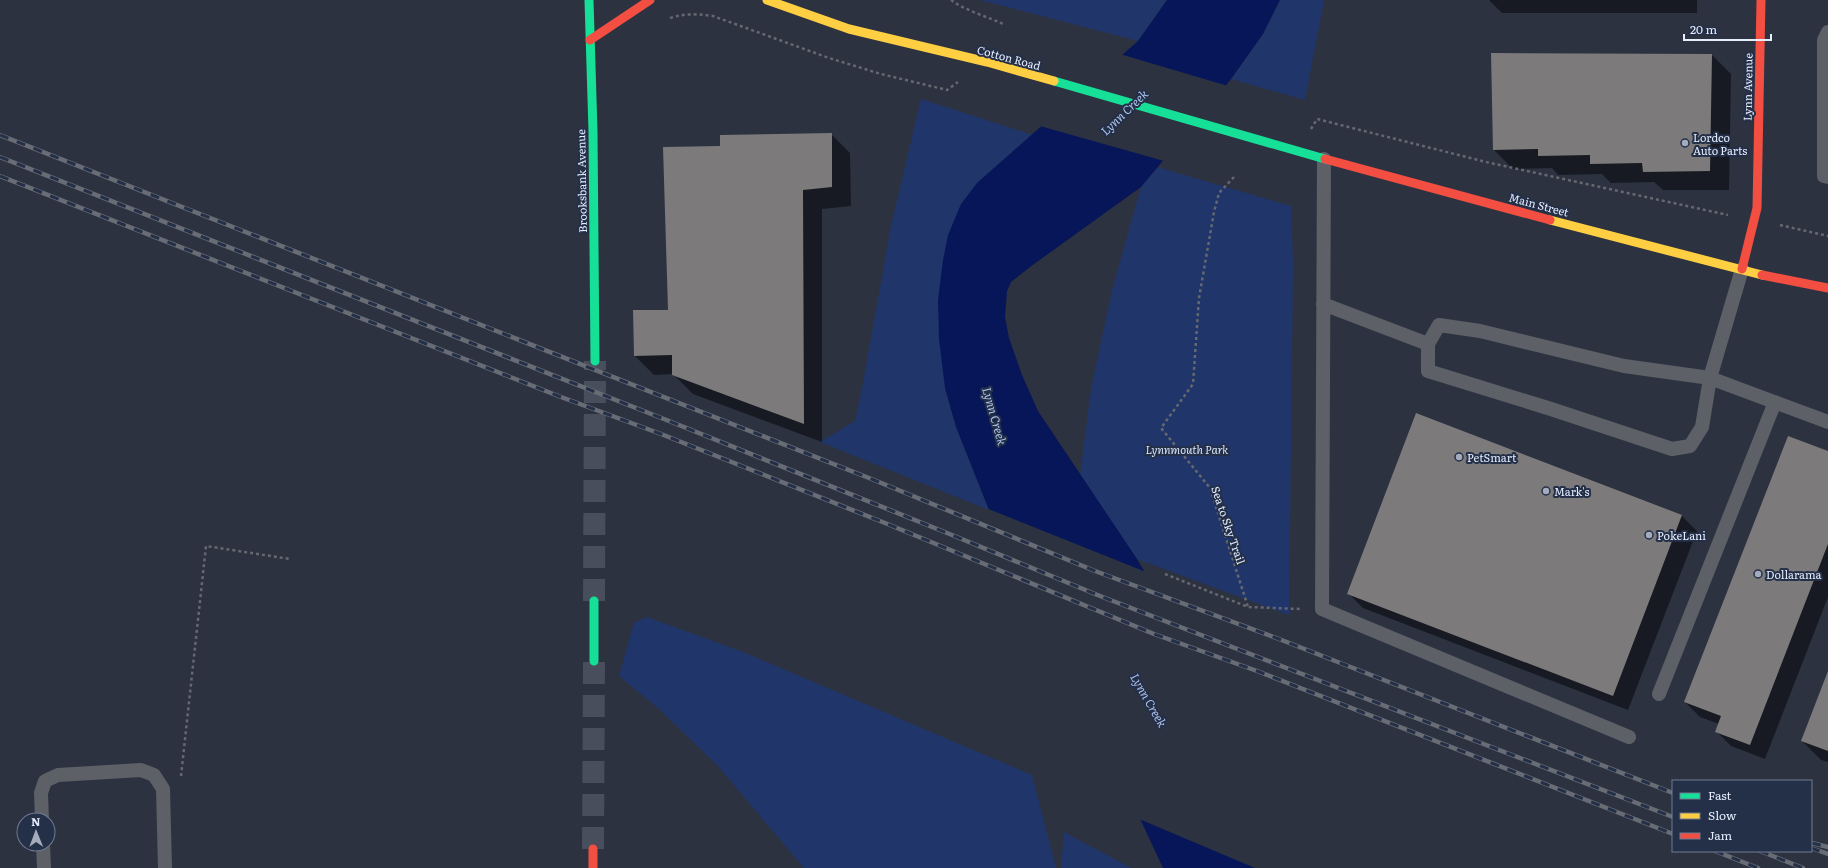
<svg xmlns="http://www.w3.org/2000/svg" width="1828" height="868" font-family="Literata,serif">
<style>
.green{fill:#20366a}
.water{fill:#061658}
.pier{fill:#2c3240}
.shadow{fill:#0007}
.building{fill:#7d7a7b}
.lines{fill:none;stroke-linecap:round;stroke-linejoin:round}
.secondary-tunnel{stroke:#484e5c;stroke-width:22;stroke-dasharray:22 11;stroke-linecap:butt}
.path{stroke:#65686f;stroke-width:2.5;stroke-dasharray:3 3;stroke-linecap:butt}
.lane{stroke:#5d6066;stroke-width:14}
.fast{stroke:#16e098;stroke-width:9}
.slow{stroke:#ffcf43;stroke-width:9}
.jam{stroke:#f24e42;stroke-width:9}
.rail-casing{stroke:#686c74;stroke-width:4.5}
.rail{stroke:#242f48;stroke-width:3;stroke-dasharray:9;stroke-linecap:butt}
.poi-dot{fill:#a4acbc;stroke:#242f48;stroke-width:1.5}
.labels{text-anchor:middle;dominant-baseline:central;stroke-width:4;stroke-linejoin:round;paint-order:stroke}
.street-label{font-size:11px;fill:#e5edfe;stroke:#242f48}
.poi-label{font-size:11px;fill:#e5edfe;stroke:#242f48;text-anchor:start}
.park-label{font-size:11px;font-style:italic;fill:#d8e2f8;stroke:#242f48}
.water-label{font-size:12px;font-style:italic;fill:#afc3ed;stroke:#242f48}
</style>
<rect width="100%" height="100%" fill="#2c3240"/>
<!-- green -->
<path class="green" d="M 980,0 L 1167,0 L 1138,41 Z
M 1280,0 L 1324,0 L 1305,100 L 1231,79 L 1263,34 Z
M 921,99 L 1033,135 L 977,183 L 945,388 L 956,427 L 989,510 L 820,442 L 855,421 L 863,383 L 891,226 Z
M 1157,167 L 1291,206 L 1293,263 L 1289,615 L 1137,559 L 1080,475 L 1091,389 L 1112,290 L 1141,187 Z
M 647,617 L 743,652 L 1032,775 L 1056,868 L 804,868 L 717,765 L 658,708 L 619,676 L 634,623 Z
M 1064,832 L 1131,868 L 1061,868 Z"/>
<!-- water -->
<path class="water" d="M 1167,0 L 1280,0 L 1263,34 L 1231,79 L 1141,187 L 1030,267 L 1011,282 L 1007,291 L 1005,317 L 1009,338 L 1022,375 L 1038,411 L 1137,559 L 1247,743 L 1314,868 L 1163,868 L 1070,668 L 989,510 L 956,427 L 945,388 L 939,339 L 938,300 L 943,260 L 948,235 L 961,204 L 977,183 L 1138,41 Z"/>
<!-- pier -->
<path class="pier" d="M 1120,54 L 1228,86 L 1164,161 L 1040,126 Z
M 986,508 L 1146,572 L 1248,742 L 1298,831 L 1316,868 L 1255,868 L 1139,819 L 1068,669 Z"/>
<!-- shadow -->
<path class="shadow" d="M 1489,0 L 1697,0 L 1697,13 L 1502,13 Z
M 1712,55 L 1731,74 L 1729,190 L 1663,190 L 1654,182 L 1611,183 L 1602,174 L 1558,175 L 1552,168 L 1513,169 L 1494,150 Z
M 831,134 L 850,153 L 851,206 L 822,209 L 822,442 L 693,394 L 673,374 L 654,375 L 635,356 L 669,311 L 721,147 Z
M 1417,414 L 1682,516 L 1697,531 L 1628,710 L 1363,608 L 1348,593 Z
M 1828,452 L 1828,597 L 1765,759 L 1731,746 L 1716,731 L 1719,724 L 1700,717 L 1685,702 Z
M 1828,673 L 1828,762 L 1821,760 L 1802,741 Z"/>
<!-- building -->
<path class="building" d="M 1491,53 L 1712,54 L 1710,171 L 1643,172 L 1642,163 L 1590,164 L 1590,155 L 1538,156 L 1538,149 L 1493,150 Z
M 832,133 L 832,187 L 803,190 L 804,424 L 672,375 L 672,355 L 634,356 L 633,310 L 668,310 L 663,147 L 720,146 L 720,135 Z
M 1416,413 L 1682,515 L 1613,696 L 1347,594 Z
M 1788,436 L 1828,451 L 1828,544 L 1750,745 L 1715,732 L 1721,716 L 1684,702 Z
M 1828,671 L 1828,751 L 1801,741 Z"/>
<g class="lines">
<!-- secondary-tunnel -->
<path class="secondary-tunnel" d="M 594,601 L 595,361
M 593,849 L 594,661"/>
<!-- path -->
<path class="path" d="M 951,0 C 966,11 986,16 1003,24
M 670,18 C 685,13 698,14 713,16 L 829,58 L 881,74 L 947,90 L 958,82
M 1311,129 L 1317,119 L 1486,162 L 1728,215
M 1234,177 L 1219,193 L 1214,212 L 1199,298 L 1193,384 L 1161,428 L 1210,488 L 1248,607
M 1780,225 L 1828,236
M 1165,574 L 1248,607 L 1300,609
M 181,776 L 206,546 L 290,559"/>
<!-- lane -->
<path class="lane" d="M 1828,32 L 1824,40 L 1824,176 L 1828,177
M 1324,159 L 1322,609 L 1629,737
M 1742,269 L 1710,378 L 1828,422
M 1323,304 L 1428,344
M 1439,325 L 1480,331 L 1624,366 L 1710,378 L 1702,427 L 1690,446 L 1672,449 L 1551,409 L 1428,371 L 1428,344 Z
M 1659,694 L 1775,402
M 42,820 L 41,793 L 45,781 L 58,775 L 141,770 L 154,775 L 163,789 L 165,868
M 43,844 L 44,868"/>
<!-- fast -->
<path class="fast" d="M 589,0 L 593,131 L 595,361
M 1054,81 L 1325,159
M 594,601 L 594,661"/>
<!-- slow -->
<path class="slow" d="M 767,0 L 849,29 L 987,62 L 1054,81
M 1550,220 L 1762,275"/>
<!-- jam -->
<path class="jam" d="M 590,40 L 650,0
M 1325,159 L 1550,220
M 1742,269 L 1757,208 L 1761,0
M 1762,275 L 1828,288
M 593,849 L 593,868"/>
<!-- rail casing -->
<g class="rail-casing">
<path id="rail" d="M 0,135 L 874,480 L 1095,571 L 1279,639 L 1673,793
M 0,157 L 669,421 L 952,535 L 1100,596 L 1673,817
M 0,176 L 561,397 L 661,434 L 885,523 L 1154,634 L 1257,671 L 1673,834
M 1812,843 L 1828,847
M 1811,848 L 1828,854
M 1715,851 L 1758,868
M 1760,851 L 1803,868"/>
</g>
<!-- rail -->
<use href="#rail" class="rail"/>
</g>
<!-- markers -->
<g class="poi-dot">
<circle cx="1685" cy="143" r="4"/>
<circle cx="1459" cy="457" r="4"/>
<circle cx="1546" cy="491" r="4"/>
<circle cx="1649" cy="535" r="4"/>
<circle cx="1758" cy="574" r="4"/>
</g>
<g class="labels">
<!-- street labels -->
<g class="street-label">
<text transform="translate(1009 57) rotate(15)">Cotton Road</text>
<text transform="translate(1747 87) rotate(-89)">Lynn Avenue</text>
<text transform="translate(581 181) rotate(-91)">Brooksbank Avenue</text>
<text transform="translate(1539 204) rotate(15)">Main Street</text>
<text transform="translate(1229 525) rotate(71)">Sea to Sky Trail</text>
</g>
<!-- poi labels -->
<g class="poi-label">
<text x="1693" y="137">Lordco<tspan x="1693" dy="13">Auto Parts</tspan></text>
<text x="1467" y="457">PetSmart</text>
<text x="1554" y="491">Mark's</text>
<text x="1657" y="535">PokeLani</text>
<text x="1766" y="574">Dollarama</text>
</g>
<!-- park labels -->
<g class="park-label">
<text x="1187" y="449">Lynnmouth Park</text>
</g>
<!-- water labels -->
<g class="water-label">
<text transform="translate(1124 112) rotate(-44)">Lynn Creek</text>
<text transform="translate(995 416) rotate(74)">Lynn Creek</text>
<text transform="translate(1149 700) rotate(60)">Lynn Creek</text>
</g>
</g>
<!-- legend -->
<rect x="1672" y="780" width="140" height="72" fill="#242f48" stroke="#717b91"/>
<rect x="1680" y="793" width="20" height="6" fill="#16e098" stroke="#717b91"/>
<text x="1708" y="800" font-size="12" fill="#e5edfe">Fast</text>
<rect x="1680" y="813" width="20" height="6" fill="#ffcf43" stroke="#717b91"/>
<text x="1708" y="820" font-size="12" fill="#e5edfe">Slow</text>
<rect x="1680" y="833" width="20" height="6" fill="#f24e42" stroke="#717b91"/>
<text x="1708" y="840" font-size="12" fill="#e5edfe">Jam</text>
<!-- north arrow -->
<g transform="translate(36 832) rotate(359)"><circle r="19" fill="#242f48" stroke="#717b91"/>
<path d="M0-3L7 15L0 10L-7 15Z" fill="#a4acbc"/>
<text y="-6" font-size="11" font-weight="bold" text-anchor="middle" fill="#e5edfe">N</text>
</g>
<!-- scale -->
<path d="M1684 34v6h87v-6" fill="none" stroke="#e5edfe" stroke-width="2"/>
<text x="1690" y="34" font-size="12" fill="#e5edfe" stroke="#242f48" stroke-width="3" paint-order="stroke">20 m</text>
</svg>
